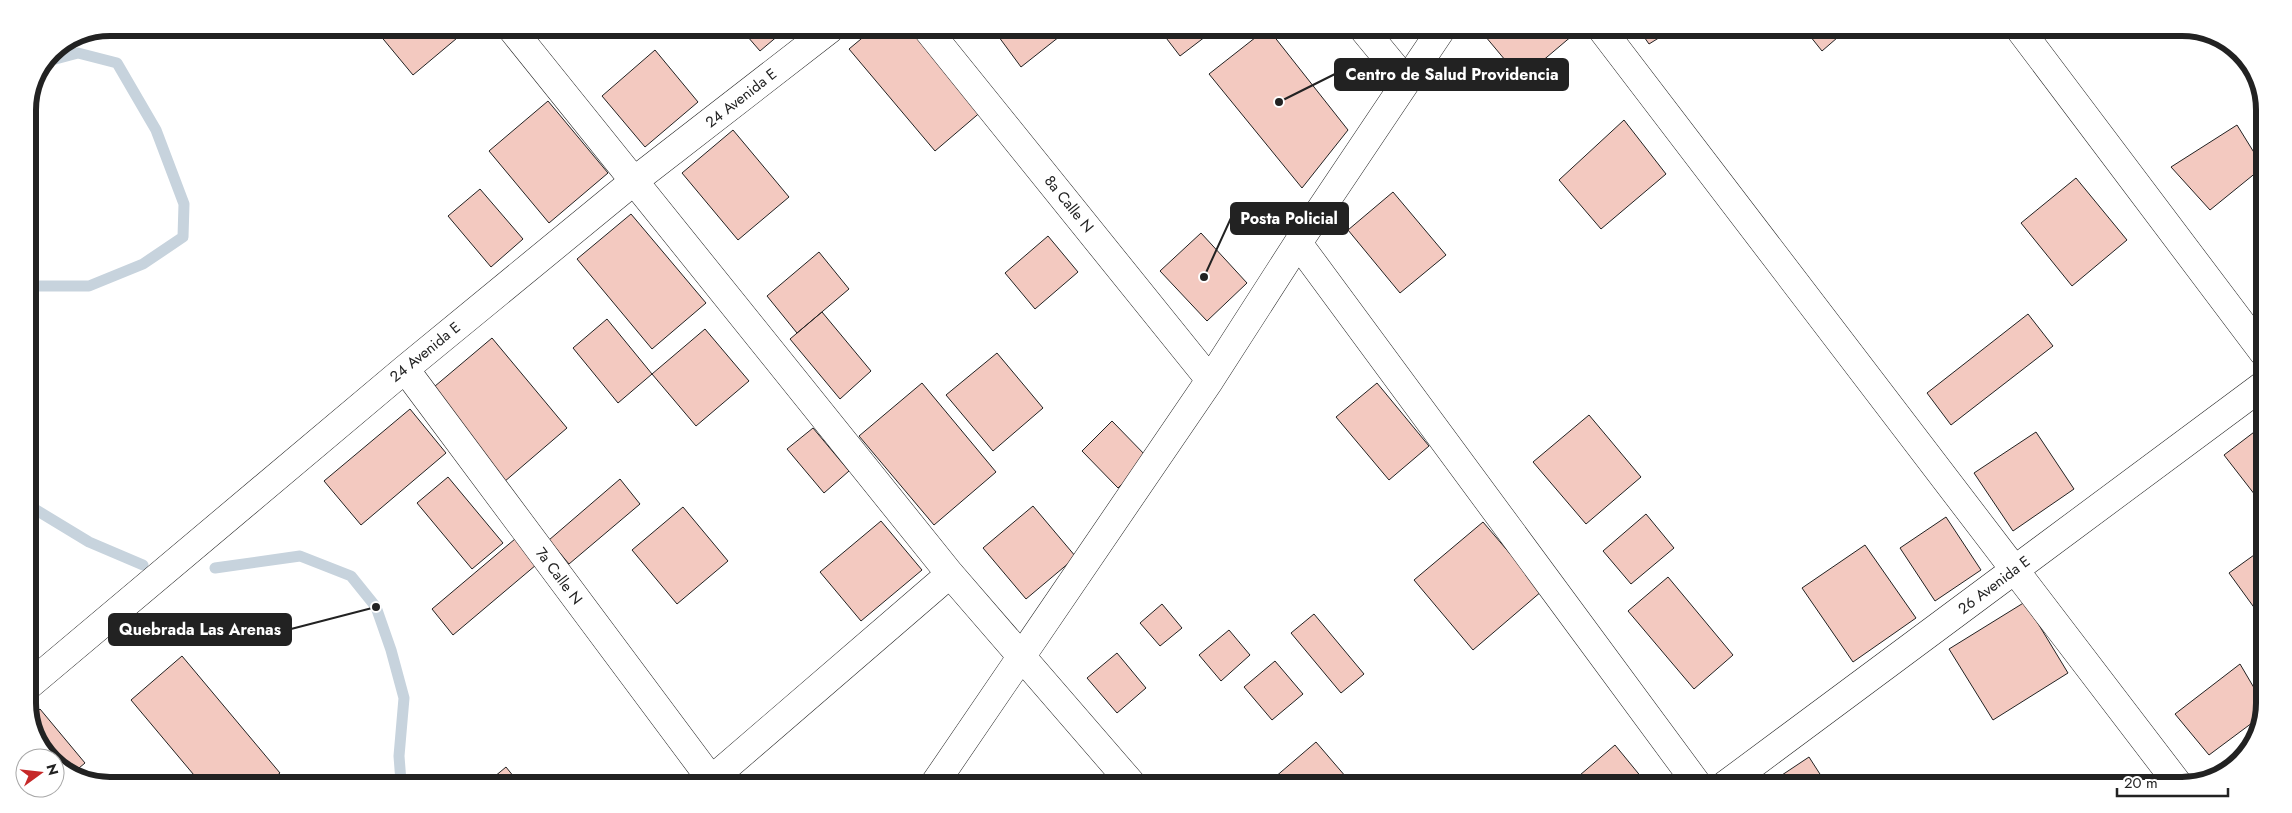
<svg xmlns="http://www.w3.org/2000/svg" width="2292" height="813" font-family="Jost,sans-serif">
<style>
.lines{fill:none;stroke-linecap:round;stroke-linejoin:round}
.stream{stroke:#c7d3dd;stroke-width:11}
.building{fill:#f3c9c0;stroke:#222}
.minor-casing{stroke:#222;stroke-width:29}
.minor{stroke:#fff;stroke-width:28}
.labels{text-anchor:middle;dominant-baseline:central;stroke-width:4;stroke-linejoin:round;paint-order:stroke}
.street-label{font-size:15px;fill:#222;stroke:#fff}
.rim{fill:none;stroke:#222;stroke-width:6}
.leader{fill:none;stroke:#222;stroke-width:2}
.callout-dot{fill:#222;stroke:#fff;stroke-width:2}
.callout{fill:#222;stroke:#222;stroke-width:2}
.callout-label{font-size:16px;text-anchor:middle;font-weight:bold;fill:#fff}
</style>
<rect width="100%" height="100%" fill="#fff"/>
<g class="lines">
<!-- stream -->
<path class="stream" d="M 28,286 L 89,286 L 143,264 L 183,237 L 184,204 L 156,130 L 117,63 L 78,53 L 48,61
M 28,505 L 89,542 L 143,565
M 215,568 L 300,556 L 351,576 L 376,607 L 391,650 L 404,698 L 399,756 L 401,782"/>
</g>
<!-- building -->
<path class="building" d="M 374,28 L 469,28 L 413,75 Z
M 741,29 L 786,29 L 760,51 Z
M 873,29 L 914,29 L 983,110 L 935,151 L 849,49 Z
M 993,29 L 1069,29 L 1021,67 Z
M 1160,30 L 1214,30 L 1180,56 Z
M 1265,30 L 1269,30 L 1348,130 L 1302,188 L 1209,74 Z
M 1480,30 L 1570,30 L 1573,35 L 1521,79 Z
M 1640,31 L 1670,31 L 1649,44 Z
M 1806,31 L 1845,31 L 1822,51 Z
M 655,50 L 698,102 L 645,147 L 602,96 Z
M 548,101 L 608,173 L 549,223 L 489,151 Z
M 1624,120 L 1666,174 L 1601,229 L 1559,180 Z
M 2237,125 L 2263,167 L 2210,210 L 2171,167 Z
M 733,130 L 789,197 L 738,240 L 682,173 Z
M 2076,178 L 2127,240 L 2072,286 L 2021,223 Z
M 480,189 L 523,239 L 491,267 L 448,216 Z
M 1393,192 L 1446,255 L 1400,293 L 1348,230 Z
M 631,214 L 706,303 L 652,349 L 577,259 Z
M 1201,233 L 1247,283 L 1207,321 L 1160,271 Z
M 1048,236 L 1078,272 L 1035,309 L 1005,273 Z
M 819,252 L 849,289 L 797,333 L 767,296 Z
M 822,312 L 871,371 L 840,399 L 790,339 Z
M 2028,314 L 2053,346 L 1951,425 L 1927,393 Z
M 607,319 L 652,374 L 618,403 L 573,348 Z
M 705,329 L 749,381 L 696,426 L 652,374 Z
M 492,338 L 567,428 L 504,482 L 428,392 Z
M 997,353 L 1043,408 L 993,451 L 946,395 Z
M 922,383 L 996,472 L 934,525 L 859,436 Z
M 1377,383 L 1429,446 L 1389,480 L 1336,417 Z
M 410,409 L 446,453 L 361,525 L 324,481 Z
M 1589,415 L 1641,477 L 1586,524 L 1533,462 Z
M 1112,421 L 1148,458 L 1118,488 L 1082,451 Z
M 2262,426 L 2262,504 L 2224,455 Z
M 813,428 L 849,471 L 824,493 L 787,449 Z
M 2036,432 L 2074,489 L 2013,531 L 1974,473 Z
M 448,477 L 503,543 L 472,569 L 417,503 Z
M 620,479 L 640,504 L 569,564 L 549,540 Z
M 1033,506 L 1076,557 L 1026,599 L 983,548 Z
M 683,507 L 728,561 L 677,604 L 632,550 Z
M 1646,514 L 1674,548 L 1631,584 L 1603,551 Z
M 1946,517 L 1981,570 L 1935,601 L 1900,548 Z
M 881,521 L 922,570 L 861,621 L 820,572 Z
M 1483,522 L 1542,591 L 1473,650 L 1414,580 Z
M 515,539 L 536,565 L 453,635 L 432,609 Z
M 1865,545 L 1916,618 L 1853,662 L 1802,588 Z
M 2261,550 L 2261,617 L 2229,573 Z
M 1668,577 L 1733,655 L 1694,689 L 1628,611 Z
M 2025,602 L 2068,673 L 1993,720 L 1949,649 Z
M 1162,604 L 1182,628 L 1160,646 L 1140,623 Z
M 1314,614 L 1364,674 L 1341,693 L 1291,633 Z
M 1229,630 L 1250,655 L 1221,681 L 1199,655 Z
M 1117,653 L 1146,688 L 1117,713 L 1087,678 Z
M 182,656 L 280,773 L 269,782 L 199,781 L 131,700 Z
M 1275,661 L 1303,694 L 1272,720 L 1244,687 Z
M 2240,664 L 2260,698 L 2260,717 L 2209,755 L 2175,714 Z
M 40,709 L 85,763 L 73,773 L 55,761 L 55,758 L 45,753 L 31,717 Z
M 1316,742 L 1352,784 L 1267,784 Z
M 1615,745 L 1647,784 L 1587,784 L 1580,775 Z
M 1809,757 L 1827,785 L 1767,785 Z
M 506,767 L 518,782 L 488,782 Z"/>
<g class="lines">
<!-- minor casing -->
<g class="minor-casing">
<path id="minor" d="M 511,28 L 950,574 L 1131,783
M 927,29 L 1210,380
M 1364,30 L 1406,81
M 1603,31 L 2179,785
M 2021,31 L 2263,352
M 1298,243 L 1698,785
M 405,369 L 713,782
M 28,686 L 405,369 L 634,181 L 830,29
M 711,780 L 950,574
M 935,783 L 1210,380 L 1298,243 L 1441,30
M 1725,785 L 2262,386"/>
</g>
<!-- minor -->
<use href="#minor" class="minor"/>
</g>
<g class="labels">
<!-- street labels -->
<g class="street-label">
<text transform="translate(741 98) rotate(-38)">24 Avenida E</text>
<text transform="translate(1069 204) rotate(51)">8a Calle N</text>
<text transform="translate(425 352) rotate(-39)">24 Avenida E</text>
<text transform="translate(559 576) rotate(53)">7a Calle N</text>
<text transform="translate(1994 585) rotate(-37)">26 Avenida E</text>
</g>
</g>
<!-- crop -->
<path d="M0 0H2292V813H0ZM110 36H2182A74 74 0 0 1 2256 110V703A74 74 0 0 1 2182 777H110A74 74 0 0 1 36 703V110A74 74 0 0 1 110 36Z" fill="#fff" fill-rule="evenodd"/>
<path class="rim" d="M110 36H2182A74 74 0 0 1 2256 110V703A74 74 0 0 1 2182 777H110A74 74 0 0 1 36 703V110A74 74 0 0 1 110 36Z"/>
<!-- callouts -->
<path class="leader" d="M1279 102L1335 74M1204 277L1231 218M376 607L291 629"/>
<g class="callout-dot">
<circle cx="1279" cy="102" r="5"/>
<circle cx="1204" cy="277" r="5"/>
<circle cx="376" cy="607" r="5"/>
</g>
<g class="callout">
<rect x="1335" y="59" width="233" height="31" rx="5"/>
<rect x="1231" y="203" width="117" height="31" rx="5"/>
<rect x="109" y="614" width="182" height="31" rx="5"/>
</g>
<g class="callout-label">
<text x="1452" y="80">Centro de Salud Providencia</text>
<text x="1289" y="224">Posta Policial</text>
<text x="200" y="635">Quebrada Las Arenas</text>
</g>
<!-- north arrow -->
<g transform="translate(40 773) rotate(75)"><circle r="24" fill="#ffffff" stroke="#a7a7a7"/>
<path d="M0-4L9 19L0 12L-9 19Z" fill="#c62828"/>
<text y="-8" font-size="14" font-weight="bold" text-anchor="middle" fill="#222222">N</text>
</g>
<!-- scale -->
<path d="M2117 788v8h111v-8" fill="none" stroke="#222222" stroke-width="2.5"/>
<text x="2124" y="788" font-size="15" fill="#222222" stroke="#ffffff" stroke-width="4" paint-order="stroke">20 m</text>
</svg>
